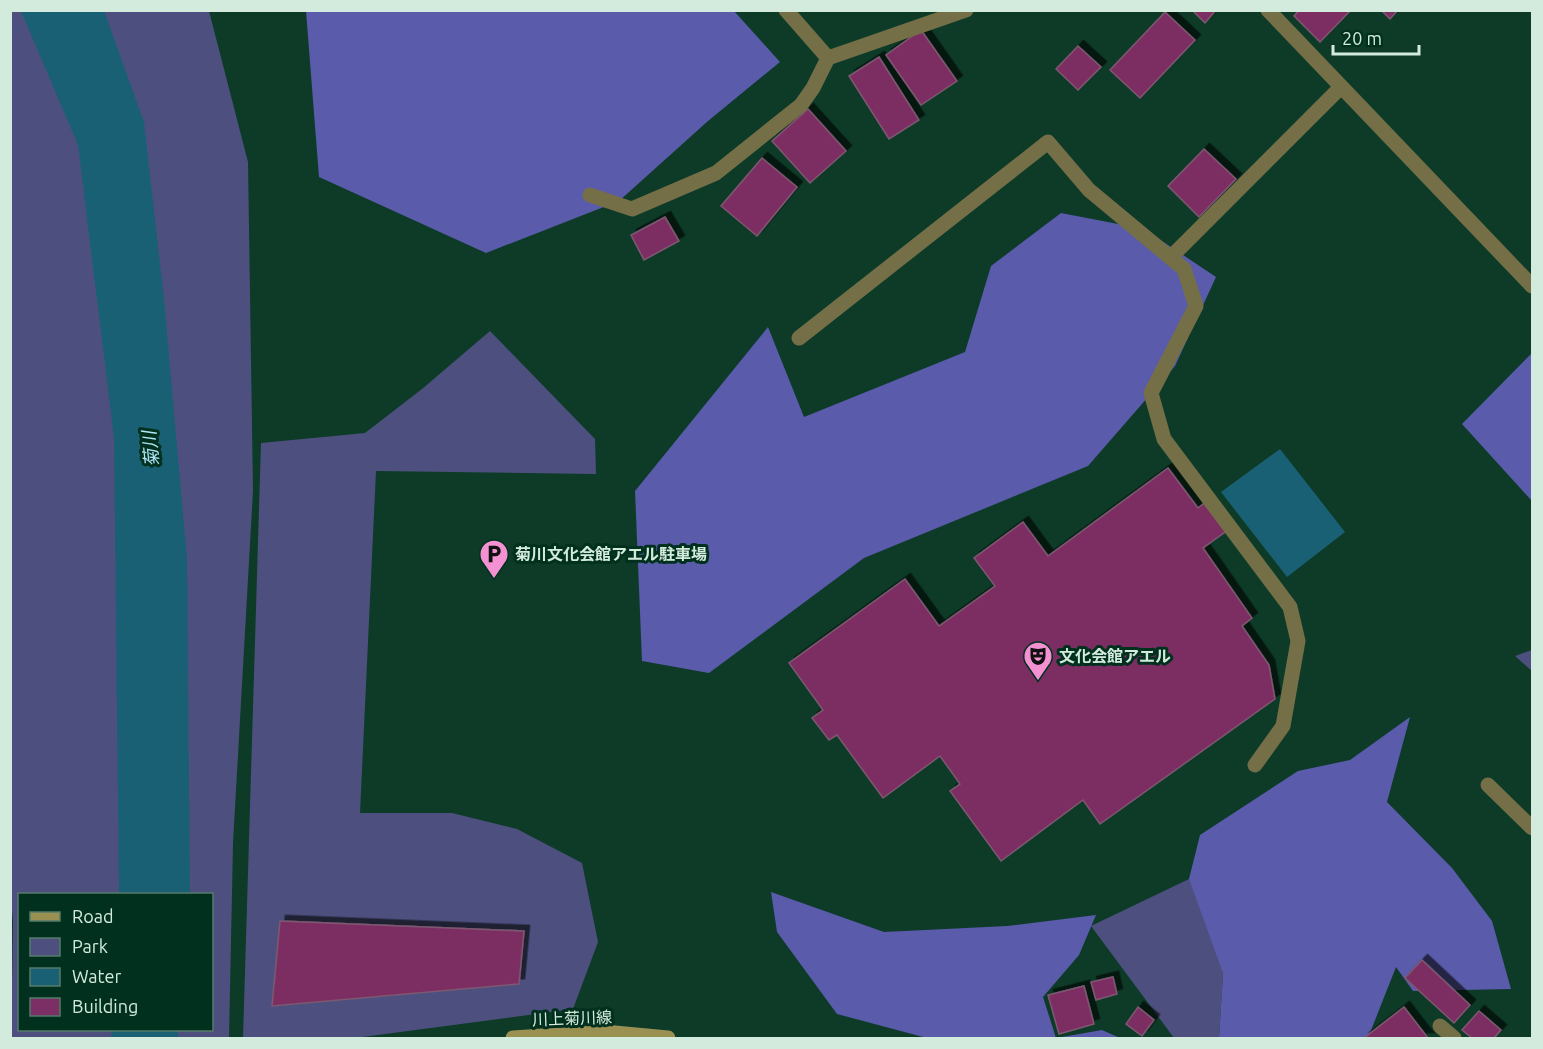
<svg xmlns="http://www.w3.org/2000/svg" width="1543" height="1049" font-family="Ubuntu,'Noto Sans JP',sans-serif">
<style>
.green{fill:#4d507e;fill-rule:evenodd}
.forest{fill:#5a5bab}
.water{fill:#196074}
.building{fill:#7b2f64;stroke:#7e5870;stroke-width:1.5;filter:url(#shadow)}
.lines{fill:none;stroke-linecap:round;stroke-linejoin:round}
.lane{stroke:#756f48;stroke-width:15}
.street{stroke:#756f48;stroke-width:15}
.secondary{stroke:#9a9051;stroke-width:15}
.labels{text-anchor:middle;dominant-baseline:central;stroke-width:6;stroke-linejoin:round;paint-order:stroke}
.poi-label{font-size:16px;font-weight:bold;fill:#d3ebdd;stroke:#01311e;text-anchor:start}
.street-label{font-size:16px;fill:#d3ebdd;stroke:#01311e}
.water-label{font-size:18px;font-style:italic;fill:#afe6f9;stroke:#01311e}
</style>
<defs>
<filter id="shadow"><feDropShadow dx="5.5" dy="-5.5" stdDeviation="0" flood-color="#0009"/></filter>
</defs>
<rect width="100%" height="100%" fill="#0d3b28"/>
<!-- green -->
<path class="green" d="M 10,11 L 209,11 L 248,162 L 253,491 L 233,843 L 229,1038 L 11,1038 L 13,923 L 10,881 ZM 20,894 L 212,894 L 212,1030 L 20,1030 Z
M 490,331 L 595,439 L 596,474 L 376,471 L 360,813 L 452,813 L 517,829 L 582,863 L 598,942 L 573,1009 L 355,1038 L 243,1038 L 261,443 L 365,433 L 422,389 Z
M 1532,650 L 1532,671 L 1515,656 Z
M 1189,879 L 1209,918 L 1223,973 L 1219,1038 L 1174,1038 L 1091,926 Z"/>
<!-- forest -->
<path class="forest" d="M 306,11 L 734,11 L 780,62 L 708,121 L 619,201 L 486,253 L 319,177 Z
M 1061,213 L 1144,229 L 1216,277 L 1175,366 L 1088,466 L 864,558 L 709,673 L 642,661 L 635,491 L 768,327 L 804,417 L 965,352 L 991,266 Z
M 1532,353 L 1532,501 L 1462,424 Z
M 1410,717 L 1387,802 L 1452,868 L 1492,921 L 1511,989 L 1413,991 L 1396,967 L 1368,1038 L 1219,1038 L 1223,973 L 1189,879 L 1200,835 L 1298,771 L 1350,760 Z
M 771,892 L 884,932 L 1007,926 L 1096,915 L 1079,955 L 1043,997 L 1056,1038 L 1102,1030 L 1120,1038 L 927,1038 L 837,1014 L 777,932 Z"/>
<!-- water -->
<path class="water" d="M 21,11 L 104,11 L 144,122 L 164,299 L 187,559 L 190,894 L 119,894 L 114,438 L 78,145 Z
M 1280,449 L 1345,532 L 1287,577 L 1221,492 Z
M 112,1030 L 178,1030 L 178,1038 L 111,1038 Z"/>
<!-- building -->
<path class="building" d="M 1192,10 L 1216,10 L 1205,23 Z
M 1299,10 L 1351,10 L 1320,42 L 1294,16 Z
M 1381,10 L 1398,10 L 1390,19 Z
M 1165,12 L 1195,40 L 1140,98 L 1110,70 Z
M 921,30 L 957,81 L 921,105 L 886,55 Z
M 1078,46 L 1101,67 L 1078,90 L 1056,69 Z
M 879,57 L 919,120 L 889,139 L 849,76 Z
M 808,109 L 846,151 L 810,183 L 772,141 Z
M 1204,149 L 1236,179 L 1199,217 L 1168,186 Z
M 762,158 L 797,187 L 757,236 L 721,206 Z
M 665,217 L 679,241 L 644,260 L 631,235 Z
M 1168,468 L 1198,508 L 1207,501 L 1228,530 L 1203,548 L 1252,618 L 1242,626 L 1269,665 L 1275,699 L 1100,824 L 1083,800 L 1001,861 L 950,791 L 960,784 L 940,756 L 883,798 L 837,735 L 829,740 L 812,718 L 823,710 L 789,663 L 905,579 L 939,626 L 995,586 L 974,558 L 1023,522 L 1048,556 Z
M 280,921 L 524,931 L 519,984 L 272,1006 Z
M 1422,960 L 1470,1005 L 1454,1023 L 1405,978 Z
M 1113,977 L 1117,994 L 1096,1000 L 1091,982 Z
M 1084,986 L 1094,1024 L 1059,1034 L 1048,995 Z
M 1138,1007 L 1154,1020 L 1142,1036 L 1126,1024 Z
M 1404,1007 L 1428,1038 L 1364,1038 Z
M 1479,1011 L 1501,1030 L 1494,1038 L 1472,1038 L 1462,1030 Z"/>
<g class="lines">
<!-- lane -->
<path class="lane" d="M 590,195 L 632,209 L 716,173 L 801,105 L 813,88 L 828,58
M 1488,785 L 1532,828"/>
<!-- street -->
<path class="street" d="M 786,10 L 828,58 L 966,10
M 1268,10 L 1532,286
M 1170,258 L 1340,88
M 799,338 L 1048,142 L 1089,190 L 1184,269 L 1196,306 L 1151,393 L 1164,439 L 1290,607 L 1298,641 L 1283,726 L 1255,765
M 1440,1026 L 1454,1038"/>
<!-- secondary -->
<path class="secondary" d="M 513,1038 L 604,1032 L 668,1038"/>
</g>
<!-- icons -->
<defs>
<g id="parking-pin" transform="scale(1.5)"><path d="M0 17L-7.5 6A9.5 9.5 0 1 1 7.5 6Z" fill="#f491d3" stroke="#01311e"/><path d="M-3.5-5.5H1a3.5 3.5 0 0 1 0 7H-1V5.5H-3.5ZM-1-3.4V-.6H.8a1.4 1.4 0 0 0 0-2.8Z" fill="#111"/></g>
<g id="theatre-pin" transform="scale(1.5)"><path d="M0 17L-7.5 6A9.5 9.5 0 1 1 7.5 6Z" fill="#f491d3" stroke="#01311e"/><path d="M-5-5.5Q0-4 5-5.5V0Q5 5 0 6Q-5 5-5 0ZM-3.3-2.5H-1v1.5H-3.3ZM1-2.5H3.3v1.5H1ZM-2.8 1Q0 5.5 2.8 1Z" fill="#111"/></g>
</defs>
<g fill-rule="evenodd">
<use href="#parking-pin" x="494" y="554"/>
<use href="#theatre-pin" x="1038" y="656"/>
</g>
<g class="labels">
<!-- poi labels -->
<g class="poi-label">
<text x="515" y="554">菊川文化会館アエル駐車場</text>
<text x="1059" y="656">文化会館アエル</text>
</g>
<!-- street labels -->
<g class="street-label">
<text transform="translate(572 1018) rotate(-2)">川上菊川線</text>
</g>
<!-- water labels -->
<g class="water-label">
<text transform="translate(150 449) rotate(-96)">菊川</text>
</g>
</g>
<!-- border -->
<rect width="1543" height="1049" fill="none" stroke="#d3ebdd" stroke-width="24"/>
<!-- legend -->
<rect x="18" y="893" width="195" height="138" fill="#01311e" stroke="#557b6a" stroke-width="1.5"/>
<rect x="30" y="912" width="30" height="9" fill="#9a9051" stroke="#557b6a" stroke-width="1.5"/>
<text x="72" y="923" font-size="18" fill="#d3ebdd">Road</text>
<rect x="30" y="938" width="30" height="18" fill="#4d507e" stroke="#557b6a" stroke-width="1.5"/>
<text x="72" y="953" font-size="18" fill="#d3ebdd">Park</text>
<rect x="30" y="968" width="30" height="18" fill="#196074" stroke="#557b6a" stroke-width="1.5"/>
<text x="72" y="983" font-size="18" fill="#d3ebdd">Water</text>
<rect x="30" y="998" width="30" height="18" fill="#7b2f64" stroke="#557b6a" stroke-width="1.5"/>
<text x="72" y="1013" font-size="18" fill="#d3ebdd">Building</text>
<!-- scale -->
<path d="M1333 45v9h86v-9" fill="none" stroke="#d3ebdd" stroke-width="3"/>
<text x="1342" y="45" font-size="18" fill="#d3ebdd" stroke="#01311e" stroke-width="4.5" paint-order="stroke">20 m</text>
</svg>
